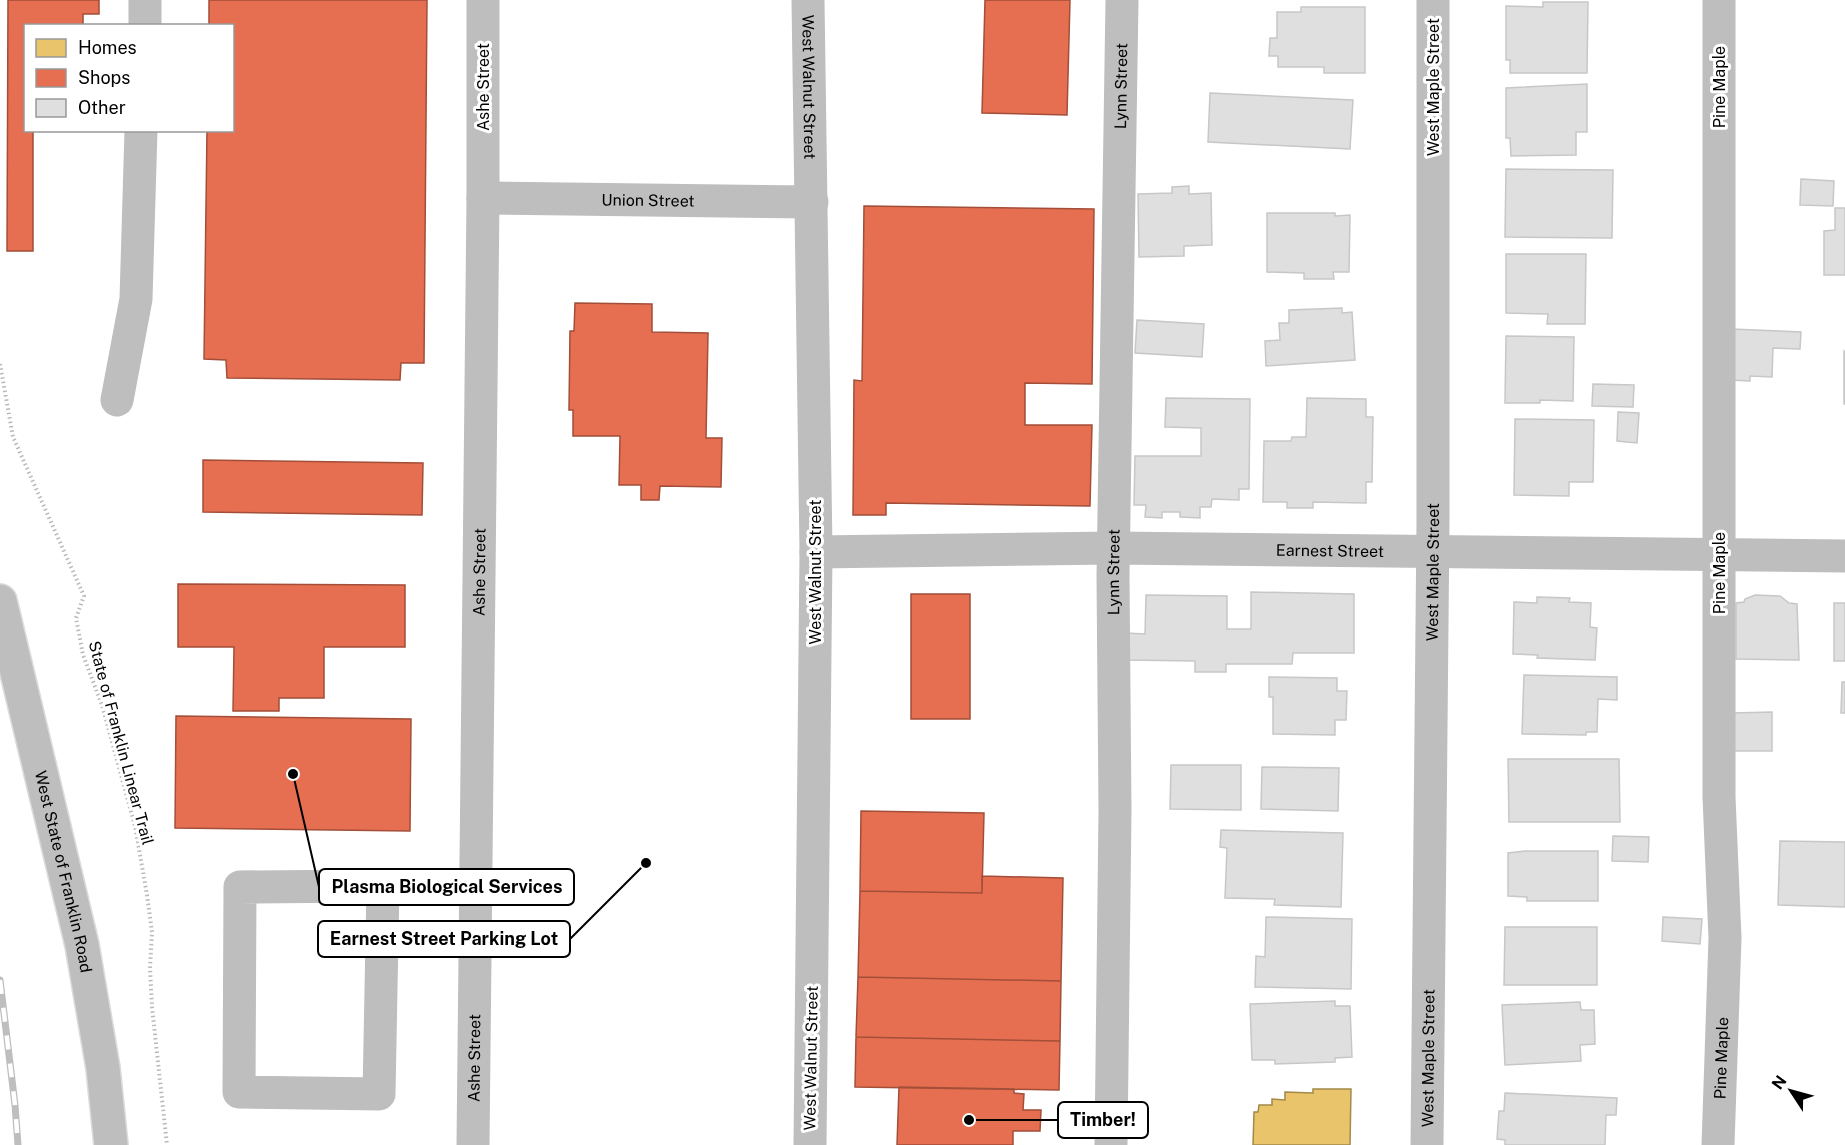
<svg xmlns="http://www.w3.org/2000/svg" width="1845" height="1145" font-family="'Public Sans',sans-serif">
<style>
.homes{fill:#e9c46a;stroke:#a3894a;stroke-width:1.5}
.shops{fill:#e76f51;stroke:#a24e39;stroke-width:1.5}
.building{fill:#dfdfdf;stroke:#c7c7c7;stroke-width:1.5}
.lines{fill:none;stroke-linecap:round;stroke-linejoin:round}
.major-casing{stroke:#dbdbdb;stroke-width:36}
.path{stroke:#b9b9b9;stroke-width:4;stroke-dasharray:1.5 3;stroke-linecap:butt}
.minor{stroke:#bebebe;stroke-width:33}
.major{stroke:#bebebe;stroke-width:33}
.rail-casing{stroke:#bebebe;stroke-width:7}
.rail{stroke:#fff;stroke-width:4.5;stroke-dasharray:14;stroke-linecap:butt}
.labels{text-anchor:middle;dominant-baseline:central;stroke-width:6;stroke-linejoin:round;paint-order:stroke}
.street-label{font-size:16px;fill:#000;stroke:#fff}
.leader{fill:none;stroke:#000;stroke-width:2}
.callout-dot{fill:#000;stroke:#fff;stroke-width:2}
.callout{fill:#fff;stroke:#000;stroke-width:2}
.callout-label{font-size:18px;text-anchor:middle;font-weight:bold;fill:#000}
</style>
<rect width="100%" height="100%" fill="#fff"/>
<!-- homes -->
<path class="homes" d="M 1313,1089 L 1351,1089 L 1350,1145 L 1253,1145 L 1254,1112 L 1258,1112 L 1259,1105 L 1272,1105 L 1272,1099 L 1285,1100 L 1285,1092 L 1313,1093 Z"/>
<!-- shops -->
<path class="shops" d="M 8,0 L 99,0 L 99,14 L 83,14 L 83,26 L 26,26 L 26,130 L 33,130 L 33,251 L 7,251 Z
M 209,0 L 427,0 L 424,363 L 401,363 L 400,380 L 227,378 L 226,360 L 204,359 L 207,130 L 232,130 L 232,26 L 209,26 Z
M 985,0 L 1070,0 L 1067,115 L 982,113 Z
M 864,206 L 1094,209 L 1092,384 L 1025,383 L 1025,425 L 1092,425 L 1090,506 L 886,503 L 886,515 L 853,515 L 854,380 L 862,381 Z
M 575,303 L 652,304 L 652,332 L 708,333 L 706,438 L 722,438 L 721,487 L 660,486 L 659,500 L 641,500 L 641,485 L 619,485 L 620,436 L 573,436 L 573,410 L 569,410 L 570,331 L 574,331 Z
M 203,460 L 423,463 L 422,515 L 203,512 Z
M 178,584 L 405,585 L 405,647 L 324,647 L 324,698 L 279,698 L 279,711 L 233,711 L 234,647 L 178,647 Z
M 911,594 L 970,594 L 970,719 L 911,719 Z
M 176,716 L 411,719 L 410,831 L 175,828 Z
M 861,811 L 984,813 L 982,893 L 860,891 Z
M 982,876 L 1063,878 L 1061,981 L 858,977 L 860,891 L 982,893 Z
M 858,977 L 1061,981 L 1060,1041 L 856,1037 Z
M 856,1037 L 1060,1041 L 1059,1090 L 855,1087 Z
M 899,1087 L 1014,1089 L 1014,1093 L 1024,1094 L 1023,1110 L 1041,1110 L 1040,1131 L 1013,1131 L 1013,1145 L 897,1145 Z"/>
<!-- building -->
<path class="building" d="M 1543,2 L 1588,2 L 1587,73 L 1510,73 L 1510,60 L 1506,60 L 1506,6 L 1543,7 Z
M 1301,7 L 1365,7 L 1365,73 L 1324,73 L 1324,67 L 1278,67 L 1278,56 L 1269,56 L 1270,38 L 1277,38 L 1277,12 L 1301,12 Z
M 1587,84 L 1587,132 L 1576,132 L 1576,155 L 1511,156 L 1510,138 L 1506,138 L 1506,88 Z
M 1210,93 L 1353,100 L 1350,149 L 1208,142 Z
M 1506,169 L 1613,170 L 1612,238 L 1505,237 Z
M 1801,179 L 1834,181 L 1833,206 L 1800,205 Z
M 1189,186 L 1189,194 L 1211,193 L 1212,245 L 1184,246 L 1184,256 L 1139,257 L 1138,194 L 1172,193 L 1172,187 Z
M 1835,208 L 1845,208 L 1845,275 L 1824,275 L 1824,231 L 1835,230 Z
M 1267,213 L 1335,213 L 1335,216 L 1350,215 L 1349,272 L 1333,272 L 1334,279 L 1304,279 L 1304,273 L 1267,272 Z
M 1506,254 L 1586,254 L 1585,324 L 1547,324 L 1548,314 L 1506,313 Z
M 1342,308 L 1342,313 L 1352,312 L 1355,360 L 1266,366 L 1265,341 L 1280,340 L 1279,323 L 1289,323 L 1289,310 Z
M 1137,320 L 1204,324 L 1202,357 L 1135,353 Z
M 1731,329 L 1801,332 L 1800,349 L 1773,348 L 1772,377 L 1750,376 L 1750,381 L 1729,380 Z
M 1506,336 L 1574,337 L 1573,401 L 1540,400 L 1540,403 L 1505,403 Z
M 1844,351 L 1845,352 L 1845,404 L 1844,404 Z
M 1593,384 L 1634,385 L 1633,407 L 1592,406 Z
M 1166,398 L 1250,399 L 1249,489 L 1239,489 L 1239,500 L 1212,499 L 1211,507 L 1200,507 L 1200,518 L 1180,517 L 1180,512 L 1162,512 L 1162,518 L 1145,517 L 1146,505 L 1134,505 L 1135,456 L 1201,456 L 1201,428 L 1165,427 Z
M 1307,398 L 1366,399 L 1366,417 L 1373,417 L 1372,482 L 1366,482 L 1366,503 L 1313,502 L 1313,508 L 1287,508 L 1287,502 L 1263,502 L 1264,441 L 1291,441 L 1292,437 L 1306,437 Z
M 1618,412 L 1639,413 L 1637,443 L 1617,441 Z
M 1515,419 L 1594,420 L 1593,482 L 1569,482 L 1569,496 L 1514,495 Z
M 1251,592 L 1354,594 L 1354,653 L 1293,653 L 1292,664 L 1226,664 L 1226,672 L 1195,672 L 1195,661 L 1126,660 L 1126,633 L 1145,634 L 1146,595 L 1227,596 L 1227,629 L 1251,629 Z
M 1755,595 L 1780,596 L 1789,603 L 1797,604 L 1799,660 L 1736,659 L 1736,603 L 1744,602 L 1745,599 Z
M 1537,597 L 1570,598 L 1569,602 L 1591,603 L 1590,627 L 1597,628 L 1595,660 L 1537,658 L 1538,655 L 1513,654 L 1514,602 L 1537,603 Z
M 1834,603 L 1845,603 L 1845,661 L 1834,661 Z
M 1524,675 L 1617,677 L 1617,700 L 1598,699 L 1597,732 L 1586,732 L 1586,735 L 1522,734 Z
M 1269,677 L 1337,678 L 1337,691 L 1347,691 L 1346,720 L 1335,720 L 1335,735 L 1273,734 L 1273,697 L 1269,697 Z
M 1842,682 L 1845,682 L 1845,713 L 1841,713 Z
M 1772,712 L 1772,751 L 1734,751 L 1733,713 Z
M 1508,759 L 1619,759 L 1620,822 L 1509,822 Z
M 1171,765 L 1241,765 L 1241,810 L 1170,809 Z
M 1262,767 L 1339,768 L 1338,811 L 1261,809 Z
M 1221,830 L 1343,833 L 1341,907 L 1274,905 L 1275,899 L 1225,898 L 1227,848 L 1220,847 Z
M 1613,836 L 1649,837 L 1648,862 L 1612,861 Z
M 1780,841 L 1845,842 L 1845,907 L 1778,905 Z
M 1525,851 L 1598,851 L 1598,901 L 1527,901 L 1527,897 L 1508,896 L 1508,853 Z
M 1266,917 L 1352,919 L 1351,989 L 1255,987 L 1256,956 L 1265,957 Z
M 1663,917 L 1702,919 L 1700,944 L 1662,941 Z
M 1505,927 L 1597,927 L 1597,985 L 1504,985 Z
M 1335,1001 L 1335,1006 L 1350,1006 L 1352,1057 L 1335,1058 L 1335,1062 L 1275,1064 L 1275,1060 L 1252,1060 L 1250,1004 Z
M 1580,1002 L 1581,1010 L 1594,1010 L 1595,1044 L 1580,1045 L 1581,1061 L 1505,1065 L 1502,1005 Z
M 1505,1093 L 1617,1098 L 1616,1115 L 1606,1115 L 1605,1145 L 1505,1145 L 1505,1140 L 1497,1139 L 1499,1111 L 1504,1111 Z"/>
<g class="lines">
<!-- major casing -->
<g class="major-casing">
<g id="major">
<path id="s8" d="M 0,601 L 82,945 L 103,1068 L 111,1145"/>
</g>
</g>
<!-- path -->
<path class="path" d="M 0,364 L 13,437 L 84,596 L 76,618 L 83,655 L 102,705 L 135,826 L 147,895 L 152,932 L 150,968 L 152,1007 L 167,1145"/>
<!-- minor -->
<g class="minor">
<path id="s1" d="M 808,0 L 816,552 L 810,1145"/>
<path d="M 145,26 L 145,0"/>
<path id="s2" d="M 483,198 L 812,202"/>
<path d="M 117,400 L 136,299 L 141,130"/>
<path id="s3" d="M 816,552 L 1113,548 L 1845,556"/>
<path d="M 383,886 L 379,1094 L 239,1092 L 240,887 L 475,885"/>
<path id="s4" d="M 473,1145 L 483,198 L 483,0"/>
<path id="s5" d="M 1111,1145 L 1115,811 L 1113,576 L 1122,0"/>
<path id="s6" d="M 1427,1145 L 1433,520 L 1433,0"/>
<path id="s7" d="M 1718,1145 L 1725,938 L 1719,797 L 1719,0"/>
</g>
<!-- major -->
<use href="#major" class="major"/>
<!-- rail casing -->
<g class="rail-casing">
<path id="rail" d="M 0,980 L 15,1105 L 18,1145"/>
</g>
<!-- rail -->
<use href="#rail" class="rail"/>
</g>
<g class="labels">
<!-- street labels -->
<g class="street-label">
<text transform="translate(483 87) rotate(-90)">Ashe Street</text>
<text stroke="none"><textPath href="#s1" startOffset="87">West Walnut Street</textPath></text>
<text stroke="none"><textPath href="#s5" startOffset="1059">Lynn Street</textPath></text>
<text transform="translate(1433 87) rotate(-90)">West Maple Street</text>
<text transform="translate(1719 87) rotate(-90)">Pine Maple</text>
<text stroke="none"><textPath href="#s2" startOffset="165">Union Street</textPath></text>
<text stroke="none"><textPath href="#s3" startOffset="514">Earnest Street</textPath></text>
<text transform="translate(815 572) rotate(-90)">West Walnut Street</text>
<text stroke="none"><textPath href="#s5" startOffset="573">Lynn Street</textPath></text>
<text stroke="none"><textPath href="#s4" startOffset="573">Ashe Street</textPath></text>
<text stroke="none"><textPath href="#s6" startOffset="573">West Maple Street</textPath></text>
<text transform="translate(1719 573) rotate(-90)">Pine Maple</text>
<text transform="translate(121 743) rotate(75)">State of Franklin Linear Trail</text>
<text stroke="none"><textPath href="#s8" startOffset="278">West State of Franklin Road</textPath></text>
<text stroke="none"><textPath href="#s4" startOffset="87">Ashe Street</textPath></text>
<text transform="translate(811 1058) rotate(-89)">West Walnut Street</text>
<text stroke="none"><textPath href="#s6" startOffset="87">West Maple Street</textPath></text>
<text stroke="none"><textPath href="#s7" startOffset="87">Pine Maple</textPath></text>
</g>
</g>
<!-- callouts -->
<path class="leader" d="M293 774L319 887M646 863L570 939M969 1120L1058 1120"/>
<g class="callout-dot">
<circle cx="293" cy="774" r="6"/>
<circle cx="646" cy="863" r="6"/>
<circle cx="969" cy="1120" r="6"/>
</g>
<g class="callout">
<rect x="319" y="869" width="255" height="36" rx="6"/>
<rect x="318" y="921" width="252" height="36" rx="6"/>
<rect x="1058" y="1102" width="90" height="36" rx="6"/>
</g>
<g class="callout-label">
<text x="447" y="893">Plasma Biological Services</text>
<text x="444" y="945">Earnest Street Parking Lot</text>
<text x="1103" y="1126">Timber!</text>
</g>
<!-- legend -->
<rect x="24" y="24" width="210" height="108" fill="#ffffff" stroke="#999999" stroke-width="1.5"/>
<rect x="36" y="39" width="30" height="18" fill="#e9c46a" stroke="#999999" stroke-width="1.5"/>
<text x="78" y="54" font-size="18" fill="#000000">Homes</text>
<rect x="36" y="69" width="30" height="18" fill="#e76f51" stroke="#999999" stroke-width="1.5"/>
<text x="78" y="84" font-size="18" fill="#000000">Shops</text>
<rect x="36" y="99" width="30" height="18" fill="#dfdfdf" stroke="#999999" stroke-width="1.5"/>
<text x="78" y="114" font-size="18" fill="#000000">Other</text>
<!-- north arrow -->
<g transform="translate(1791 1091) rotate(306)" stroke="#ffffff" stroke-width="4.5" paint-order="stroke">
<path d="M0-4.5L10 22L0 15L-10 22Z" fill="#000000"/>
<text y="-9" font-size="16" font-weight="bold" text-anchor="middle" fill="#000000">N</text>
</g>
</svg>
